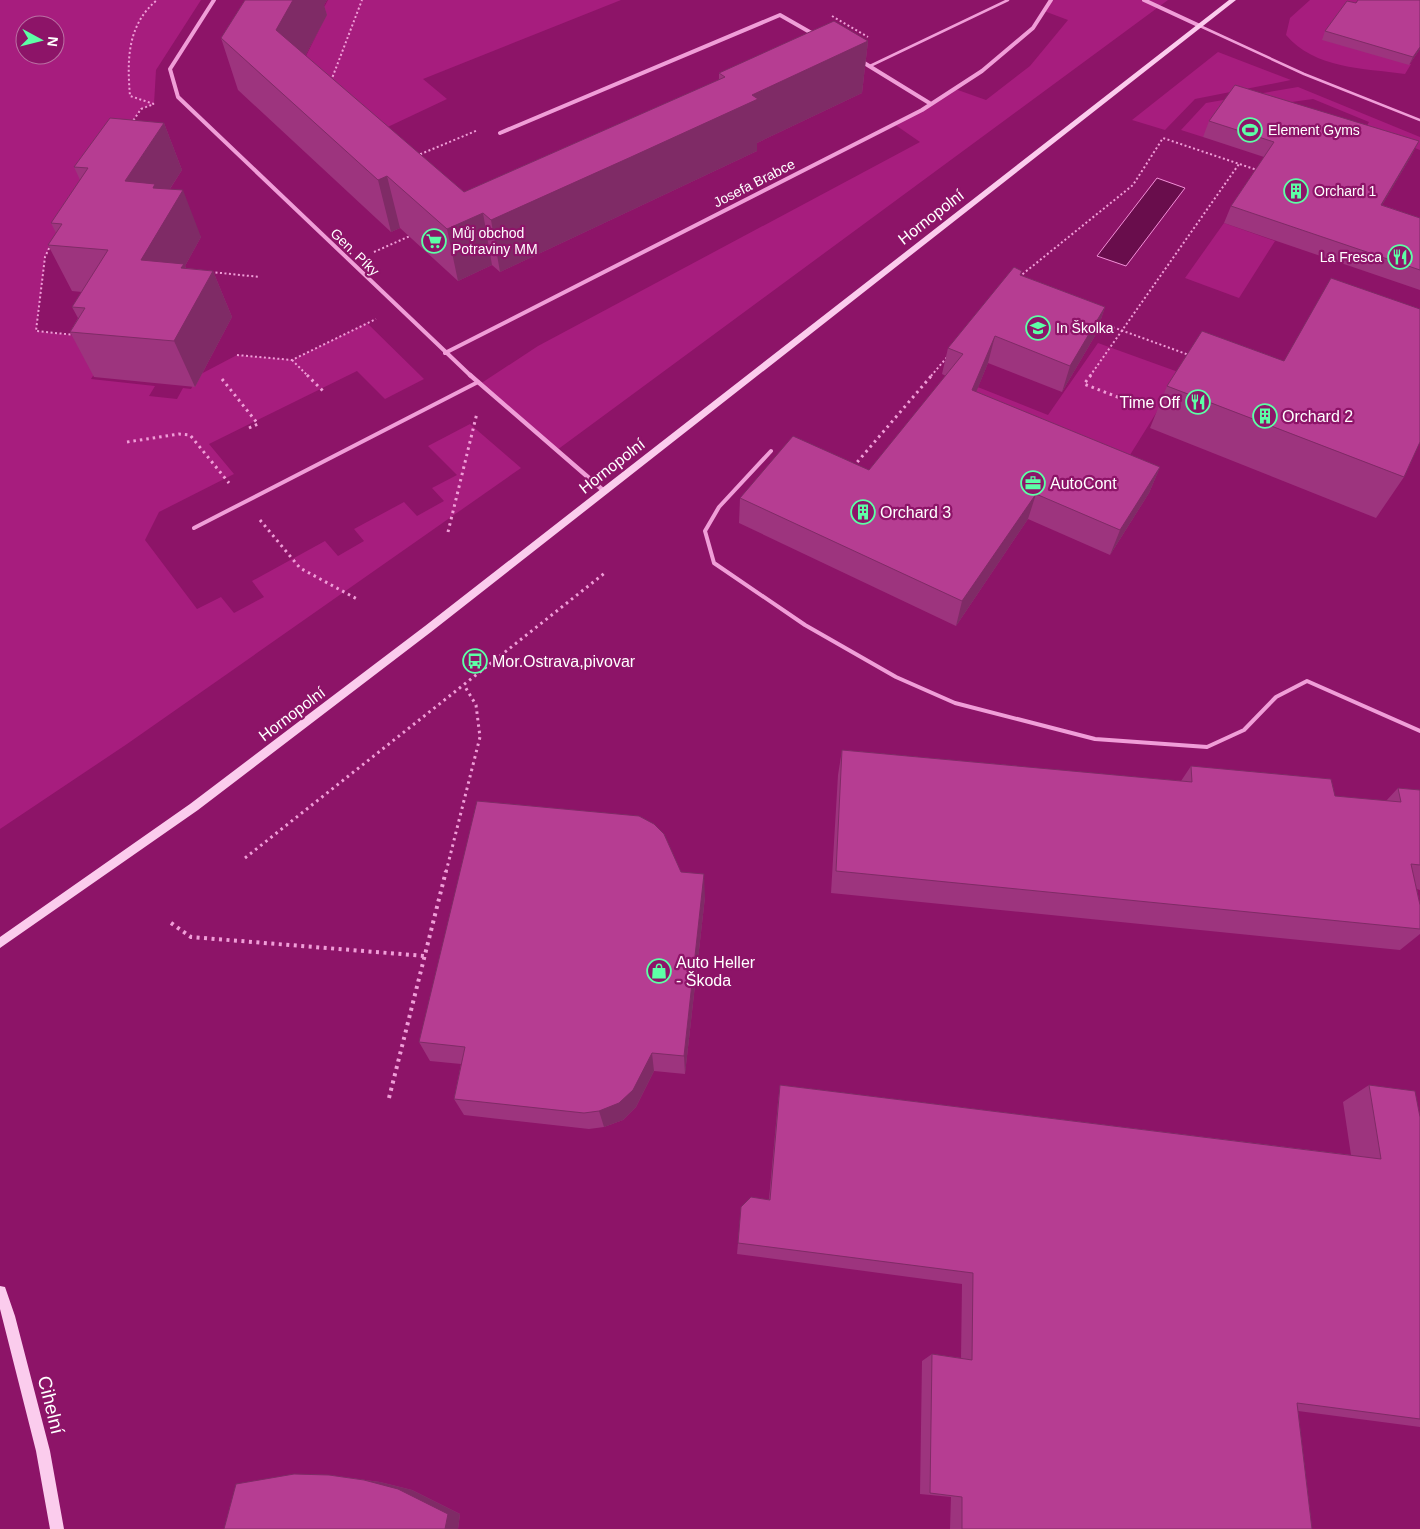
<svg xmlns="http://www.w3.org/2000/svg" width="1420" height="1529" font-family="Helvetica,sans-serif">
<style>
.green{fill:#a71d7e;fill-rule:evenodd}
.water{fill:#690d4c;stroke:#f390d8}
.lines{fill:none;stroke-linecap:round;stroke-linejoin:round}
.path-far2{stroke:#f09ed8;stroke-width:2;stroke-dasharray:2 2.5;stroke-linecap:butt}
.path-far1{stroke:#f09ed8;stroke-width:3;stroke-dasharray:2.5 4;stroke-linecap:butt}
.path{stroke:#f09ed8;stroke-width:4;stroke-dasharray:3 4.5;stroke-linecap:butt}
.lane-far1{stroke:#f09ed8;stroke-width:2.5}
.lane{stroke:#f09ed8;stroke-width:4}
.street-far1{stroke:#f09ed8;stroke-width:4}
.street{stroke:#f09ed8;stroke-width:4.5}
.secondary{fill:#fbcced;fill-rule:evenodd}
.wall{fill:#9d347e}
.shaded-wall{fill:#7f2b66}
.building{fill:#b63d92;stroke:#7f2b66}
.labels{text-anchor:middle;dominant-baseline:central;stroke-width:4.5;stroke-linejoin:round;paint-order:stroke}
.far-poi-label{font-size:14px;fill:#fff;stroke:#8d1468;text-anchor:start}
.far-street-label{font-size:14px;fill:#fff;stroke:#8d1468}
.street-label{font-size:16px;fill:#fff;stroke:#8d1468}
.poi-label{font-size:16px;fill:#fff;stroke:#8d1468;text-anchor:start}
.near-street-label{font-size:19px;fill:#fff;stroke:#8d1468}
</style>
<rect width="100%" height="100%" fill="#8d1468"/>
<!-- green -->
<path class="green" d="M 0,0 L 201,0 L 156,70 L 154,104 L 141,109 L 66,215 L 45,257 L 36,331 L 105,339 L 106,355 L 91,379 L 155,386 L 149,396 L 177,399 L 183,388 L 191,389 L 199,375 L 237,355 L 292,360 L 367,323 L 424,379 L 385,399 L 357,371 L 209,444 L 234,474 L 159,512 L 145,540 L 197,609 L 221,597 L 234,613 L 264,597 L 252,581 L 325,541 L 338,556 L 364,541 L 354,529 L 404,502 L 417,516 L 444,501 L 432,488 L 457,475 L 428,446 L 470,424 L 521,468 L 127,744 L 0,829 ZM 25,25 L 55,25 L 55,55 L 25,55 Z
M 328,0 L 621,0 L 423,79 L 447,99 L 358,141 L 292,84 L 326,16 L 320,15 Z
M 1051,0 L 1168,0 L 557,450 L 480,384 L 538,346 L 920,142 L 894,124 L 922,110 L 955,89 L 986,100 L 1030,66 L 1068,20 L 1044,11 Z
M 1310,0 L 1358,0 L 1324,39 L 1411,64 L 1405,74 C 1363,68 1315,69 1286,35 L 1290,18 Z
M 1218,52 L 1291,80 L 1195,99 L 1165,130 L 1132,120 Z
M 1298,87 L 1420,137 L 1420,150 L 1365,129 L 1369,122 L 1313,99 L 1248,108 L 1203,137 L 1181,130 L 1206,103 Z
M 1224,223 L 1275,241 L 1239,298 L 1185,278 Z
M 1098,343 L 1181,373 L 1115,479 L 940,406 L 960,380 L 1048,415 Z"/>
<!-- water -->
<path class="water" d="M 1157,178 L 1185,188 L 1126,266 L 1097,256 Z"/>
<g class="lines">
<!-- path-far2 -->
<path class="path-far2" d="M 832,16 L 868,37
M 331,81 L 362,0
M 154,104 L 130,96 C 127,60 127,25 157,0
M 131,124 L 141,109 L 154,104
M 416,156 L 478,130
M 51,244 L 45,257 L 36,331 L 75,335
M 374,252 L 410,236
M 211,272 L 260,277
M 1019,277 L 1133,185 L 1163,138 L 1260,171
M 1096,321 L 1189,355
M 237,355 L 292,360 L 376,319
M 292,360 L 308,376
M 931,376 L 948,356
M 1090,376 L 1239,164"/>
<!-- path-far1 -->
<path class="path-far1" d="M 307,375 L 325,393
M 1091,375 L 1084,384 L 1120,398
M 222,379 L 258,424 L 249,428
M 127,442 L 179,434 L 190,435 L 229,483
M 853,467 L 932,375
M 260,520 L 300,568 L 357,599
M 448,532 L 477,413
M 245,858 L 606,572
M 446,872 L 480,737 L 476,705 L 464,685"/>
<!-- path -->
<path class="path" d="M 171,923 L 191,937 L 425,956
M 389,1098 L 446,871"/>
<!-- lane-far1 -->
<path class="lane-far1" d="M 1200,26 L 1304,74 L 1420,120
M 870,66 L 1008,0"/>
<!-- lane -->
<path class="lane" d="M 771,451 L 719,507 L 705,531 L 714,563 L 805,625 L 896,677 L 955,703 L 1095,739 L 1207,747 L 1244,730 L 1276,697 L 1307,681 L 1420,731
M 194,528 L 478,382"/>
<!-- street-far1 -->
<path class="street-far1" d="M 214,0 L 170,69 L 178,97 L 471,376
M 1144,0 L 1200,26
M 861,61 L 931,104
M 500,133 L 780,15 L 815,35
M 445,353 L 922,110 L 982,71 L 1033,28 L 1051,0"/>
<!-- street -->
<path class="street" d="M 470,375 L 604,491"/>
<!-- secondary -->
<path class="secondary" d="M 1229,0 L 1236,0 L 431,632 L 198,810 L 0,948 L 0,937 L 190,804 L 425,626 Z
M 0,1286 L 5,1287 L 15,1316 L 50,1451 L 64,1529 L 50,1529 L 36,1451 L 0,1309 Z"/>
</g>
<!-- wall -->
<path class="wall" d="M 245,0 L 327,0 L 324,5 L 327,15 L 305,56 L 464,192 L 719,80 L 719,73 L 868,41 L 862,93 L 757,143 L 757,151 L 634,209 L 500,272 L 492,265 L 458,281 L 400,228 L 391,232 L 238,90 L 221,38 Z
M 1420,0 L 1420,49 L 1409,65 L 1322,40 L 1325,31 Z
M 1209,121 L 1419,141 L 1410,158 L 1382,205 L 1420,218 L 1420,290 L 1224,223 L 1231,206 L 1264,157 L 1203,137 Z
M 164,123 L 182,170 L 170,189 L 201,237 L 185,266 L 186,268 L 213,271 L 232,317 L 195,387 L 94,377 L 70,332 L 78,318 L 72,307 L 82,292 L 72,291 L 48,245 L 56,233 L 51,223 L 80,180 L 74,167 Z
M 1020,275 L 1105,307 L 1096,334 L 1062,392 L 988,363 L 976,392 L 1160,467 L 1149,493 L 1110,555 L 1028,519 L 956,626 L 739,523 L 740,498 L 869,470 L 946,376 L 942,374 L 948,348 Z
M 1167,386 L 1404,477 L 1376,518 L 1150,428 Z
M 842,750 L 1181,781 L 1191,766 L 1335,796 L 1386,801 L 1398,788 L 1420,790 L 1420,890 L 1417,889 L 1420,905 L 1420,934 L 1400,950 L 831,893 L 838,775 Z
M 681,872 L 705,897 L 685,1074 L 654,1071 L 636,1107 L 623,1120 L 604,1127 L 589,1129 L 464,1115 L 454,1099 L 461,1064 L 430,1061 L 419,1042 Z
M 780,1085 L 1351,1155 L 1343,1102 L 1369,1085 L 1420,1117 L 1420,1427 L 1298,1411 L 1312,1529 L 950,1529 L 951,1497 L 920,1494 L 922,1361 L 932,1354 L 961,1358 L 962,1284 L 737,1254 L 740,1220 L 769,1199 L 778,1102 Z
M 329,1475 L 380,1482 L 412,1490 L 460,1514 L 458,1529 L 224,1529 Z"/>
<!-- shaded-wall -->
<path class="shaded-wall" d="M 293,0 L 327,0 L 324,5 L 327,15 L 291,82 L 276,30 Z
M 868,41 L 862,93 L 757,143 L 757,151 L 634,209 L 500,272 L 491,220 L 752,95 Z
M 1420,47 L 1420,49 L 1409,65 L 1413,57 Z
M 164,123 L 182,170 L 162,201 L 183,190 L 201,237 L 185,266 L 198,298 L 213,271 L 232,317 L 195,387 L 174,341 L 141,260 L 125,181 Z
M 1419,141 L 1410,158 L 1372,222 L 1381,205 Z
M 387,176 L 400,228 L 391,232 L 378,180 Z
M 483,213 L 492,265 L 458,281 L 447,229 Z
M 1105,307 L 1096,334 L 1062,392 L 1070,366 Z
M 995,336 L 988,363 L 966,417 L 972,390 Z
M 1160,467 L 1149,493 L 1110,555 L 1120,530 Z
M 1036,494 L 1028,519 L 956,626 L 962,601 Z
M 704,874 L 705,897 L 685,1074 L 684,1056 Z
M 652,1053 L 654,1071 L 636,1107 L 623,1120 L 604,1127 L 599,1111 Z
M 364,1480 L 380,1482 L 412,1490 L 460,1514 L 458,1529 L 445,1529 Z"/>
<!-- building -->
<path class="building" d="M 245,0 L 293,0 L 276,30 L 464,192 L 725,77 L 719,73 L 834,21 L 868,41 L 752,95 L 758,99 L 631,157 L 491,220 L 483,213 L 447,229 L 387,176 L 378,180 L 221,38 Z
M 1358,0 L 1420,0 L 1420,47 L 1413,57 L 1325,31 L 1347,1 L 1356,3 Z
M 1235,85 L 1419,141 L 1381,205 L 1420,218 L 1420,270 L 1231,206 L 1274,142 L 1209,121 Z
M 110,118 L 164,123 L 125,181 L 155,184 L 153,188 L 183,190 L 141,260 L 184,264 L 181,268 L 213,271 L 174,341 L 70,332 L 85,308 L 72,307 L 108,250 L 48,245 L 62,224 L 51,223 L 88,168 L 74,167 Z
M 1014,267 L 1022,271 L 1020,275 L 1105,307 L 1070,366 L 995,336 L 972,390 L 1160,467 L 1120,530 L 1036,494 L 962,601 L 740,498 L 793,436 L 869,470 L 963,354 L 948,348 Z
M 1331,278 L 1420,309 L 1420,442 L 1404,477 L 1167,386 L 1202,331 L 1284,361 Z
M 842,750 L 1192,782 L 1191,766 L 1331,779 L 1335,796 L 1401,802 L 1398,788 L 1420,790 L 1420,865 L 1411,864 L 1420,905 L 1420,929 L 836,871 Z
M 477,801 L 639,816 L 654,824 L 664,834 L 681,872 L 704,874 L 684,1056 L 652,1053 L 633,1090 L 619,1103 L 599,1111 L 584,1113 L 454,1099 L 465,1047 L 419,1042 Z
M 780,1085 L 1381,1159 L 1369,1085 L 1415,1091 L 1420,1117 L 1420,1419 L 1297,1403 L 1312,1529 L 962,1529 L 962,1497 L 930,1493 L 932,1354 L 972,1360 L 973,1273 L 738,1243 L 741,1207 L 751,1197 L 770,1200 Z
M 294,1474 L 329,1475 L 364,1480 L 398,1489 L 448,1514 L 445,1529 L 224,1529 L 236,1484 Z"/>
<!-- icons -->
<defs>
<g id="stadium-ring" transform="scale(1.25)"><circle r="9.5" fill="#8d1468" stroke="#5dffa6" stroke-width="1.5"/><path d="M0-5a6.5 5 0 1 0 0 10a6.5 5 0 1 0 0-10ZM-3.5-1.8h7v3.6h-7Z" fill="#5dffa6"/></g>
<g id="building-ring" transform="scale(1.25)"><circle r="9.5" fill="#8d1468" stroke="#5dffa6" stroke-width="1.5"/><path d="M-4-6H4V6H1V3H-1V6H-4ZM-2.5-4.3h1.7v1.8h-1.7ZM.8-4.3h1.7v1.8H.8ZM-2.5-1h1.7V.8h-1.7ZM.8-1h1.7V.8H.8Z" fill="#5dffa6"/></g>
<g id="supermarket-ring" transform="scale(1.25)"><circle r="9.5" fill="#8d1468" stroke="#5dffa6" stroke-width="1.5"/><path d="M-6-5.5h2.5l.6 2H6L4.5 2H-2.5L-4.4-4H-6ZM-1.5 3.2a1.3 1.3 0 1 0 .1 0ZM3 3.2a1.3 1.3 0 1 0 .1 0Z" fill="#5dffa6"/></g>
<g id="restaurant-ring" transform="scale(1.25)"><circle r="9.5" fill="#8d1468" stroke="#5dffa6" stroke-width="1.5"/><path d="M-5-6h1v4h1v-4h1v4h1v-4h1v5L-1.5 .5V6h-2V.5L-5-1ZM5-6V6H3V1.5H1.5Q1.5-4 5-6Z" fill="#5dffa6"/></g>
<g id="school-ring" transform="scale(1.25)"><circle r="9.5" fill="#8d1468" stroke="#5dffa6" stroke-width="1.5"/><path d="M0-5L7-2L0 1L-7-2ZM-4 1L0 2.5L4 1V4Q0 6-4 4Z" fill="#5dffa6"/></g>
<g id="office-ring" transform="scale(1.25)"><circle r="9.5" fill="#8d1468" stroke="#5dffa6" stroke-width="1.5"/><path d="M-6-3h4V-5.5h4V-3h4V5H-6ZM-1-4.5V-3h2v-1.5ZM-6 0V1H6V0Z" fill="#5dffa6"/></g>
<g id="bus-ring" transform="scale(1.25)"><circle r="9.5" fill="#8d1468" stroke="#5dffa6" stroke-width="1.5"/><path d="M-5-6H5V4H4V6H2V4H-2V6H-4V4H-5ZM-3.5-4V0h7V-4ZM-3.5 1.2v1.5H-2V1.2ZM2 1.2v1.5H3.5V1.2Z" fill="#5dffa6"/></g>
<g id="shop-ring" transform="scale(1.25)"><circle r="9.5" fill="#8d1468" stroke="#5dffa6" stroke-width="1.5"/><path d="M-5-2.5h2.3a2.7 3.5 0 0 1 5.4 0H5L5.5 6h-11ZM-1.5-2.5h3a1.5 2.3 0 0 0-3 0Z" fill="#5dffa6"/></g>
</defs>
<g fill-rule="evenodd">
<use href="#stadium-ring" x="1250" y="130"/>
<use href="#building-ring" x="1296" y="191"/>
<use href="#supermarket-ring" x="434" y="241"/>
<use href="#restaurant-ring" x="1400" y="257"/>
<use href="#school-ring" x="1038" y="328"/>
<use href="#restaurant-ring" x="1198" y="402"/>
<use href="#building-ring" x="1265" y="416"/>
<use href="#office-ring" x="1033" y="483"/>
<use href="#building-ring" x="863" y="512"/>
<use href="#bus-ring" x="475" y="661"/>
<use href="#shop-ring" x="659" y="971"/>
</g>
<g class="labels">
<!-- far-poi labels -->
<g class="far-poi-label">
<text x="1268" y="130">Element Gyms</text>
<text x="1314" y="191">Orchard 1</text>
<text x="452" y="233">Můj obchod<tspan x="452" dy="16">Potraviny MM</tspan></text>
<text x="1382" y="257" text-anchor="end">La Fresca</text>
<text x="1056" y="328">In Školka</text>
</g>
<!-- far-street labels -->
<g class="far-street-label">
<text transform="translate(754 183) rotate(-27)">Josefa Brabce</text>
<text transform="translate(355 252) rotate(44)">Gen. Píky</text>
</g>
<!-- street labels -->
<g class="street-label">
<text transform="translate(931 217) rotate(-38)">Hornopolní</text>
<text transform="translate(612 466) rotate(-38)">Hornopolní</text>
<text transform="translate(292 714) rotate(-37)">Hornopolní</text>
</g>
<!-- poi labels -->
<g class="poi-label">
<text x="1180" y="402" text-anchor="end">Time Off</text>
<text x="1282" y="416">Orchard 2</text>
<text x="1050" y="483">AutoCont</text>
<text x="880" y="512">Orchard 3</text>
<text x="492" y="661">Mor.Ostrava,pivovar</text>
<text x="676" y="962">Auto Heller<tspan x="676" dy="18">- Škoda</tspan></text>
</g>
<!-- near-street labels -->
<g class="near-street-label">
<text transform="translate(51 1405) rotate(76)">Cihelní</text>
</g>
</g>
<!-- north arrow -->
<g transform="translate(40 40) rotate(97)"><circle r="24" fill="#8d1468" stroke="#bb72a4"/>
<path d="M0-4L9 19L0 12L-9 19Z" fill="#5dffa6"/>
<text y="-8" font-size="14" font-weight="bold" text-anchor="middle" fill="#ffffff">N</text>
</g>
</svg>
